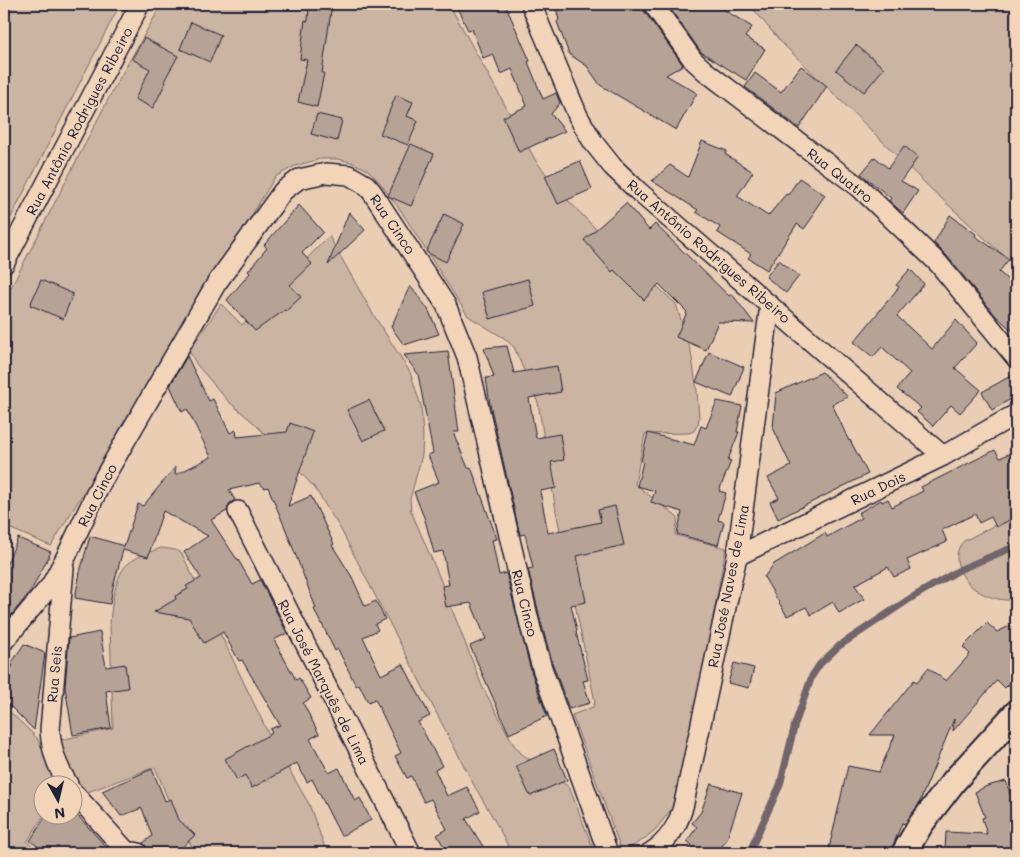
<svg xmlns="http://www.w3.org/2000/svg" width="1020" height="857" font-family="Mali,sans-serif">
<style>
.green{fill:#ccb4a2;stroke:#776b6e}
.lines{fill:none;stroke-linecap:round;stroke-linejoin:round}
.stream{stroke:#6f656a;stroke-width:7}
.building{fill:#b7a396;stroke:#22223b}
.minor-casing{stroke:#22223b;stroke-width:22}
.tertiary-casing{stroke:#22223b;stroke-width:28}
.minor{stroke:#f2d5b9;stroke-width:19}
.tertiary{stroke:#f2d5b9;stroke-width:24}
.labels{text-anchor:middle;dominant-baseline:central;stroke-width:4;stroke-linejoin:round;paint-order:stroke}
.street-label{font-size:14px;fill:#22223b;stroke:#f2d5b9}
</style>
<rect width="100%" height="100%" fill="#eaceb4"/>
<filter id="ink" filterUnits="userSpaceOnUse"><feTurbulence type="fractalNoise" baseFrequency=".02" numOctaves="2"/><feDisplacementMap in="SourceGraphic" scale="10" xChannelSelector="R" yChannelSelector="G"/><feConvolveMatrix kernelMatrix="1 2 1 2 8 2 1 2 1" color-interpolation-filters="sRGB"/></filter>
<g filter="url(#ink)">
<!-- green -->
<path class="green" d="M 4,4 L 120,4 L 4,231 Z
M 162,4 L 449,4 L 536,161 L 562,194 L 591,224 L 676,304 L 691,352 L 697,391 L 699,418 L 698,424 L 694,431 L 689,433 L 645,434 L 635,484 L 678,518 L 675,535 L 726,548 L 700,686 L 673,807 L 656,829 L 643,840 L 622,852 L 572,715 L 593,707 L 595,702 L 556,511 L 538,403 L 514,347 L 504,338 L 468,316 L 401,211 L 380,183 L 368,170 L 351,162 L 337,159 L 320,159 L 295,166 L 275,177 L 51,546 L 4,526 L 4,301 L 115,86 Z
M 749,4 L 1016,4 L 1016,267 L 930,188 L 780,41 Z
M 329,236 L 373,314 L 410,372 L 421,406 L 423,437 L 422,455 L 410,499 L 411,511 L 439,576 L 482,686 L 514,745 L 522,754 L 569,787 L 595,853 L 512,853 L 491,814 L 475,787 L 340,528 L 314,487 L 254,423 L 228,401 L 197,365 L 189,351 L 221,304 L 242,325 Z
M 1016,514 L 1016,600 C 1003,601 989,598 978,591 C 962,582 948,556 964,541 Z
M 161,548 L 176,550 L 182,554 L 270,737 L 309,804 L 327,853 L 190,853 L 191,845 L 167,797 L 155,767 L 85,793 C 72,778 63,760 61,740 L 113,728 L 110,625 C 111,609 115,572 129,563 C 138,556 150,552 161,548 Z
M 4,706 L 37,738 L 46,757 L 55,784 L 42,784 L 42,814 L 44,815 L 27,842 L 40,853 L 4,853 Z"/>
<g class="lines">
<!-- stream -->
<path class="stream" d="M 749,853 L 780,785 L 795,724 L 812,676 L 820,664 L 839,646 L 911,598 L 961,569 L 1016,546"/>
</g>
<!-- building -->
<path class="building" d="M 309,4 L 332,4 L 322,73 L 324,73 L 317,107 L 298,102 L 307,60 L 300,59 L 305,20 L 308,21 Z
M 455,4 L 505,4 L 530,61 L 528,62 L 543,99 L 556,93 L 560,103 L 551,114 L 565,131 L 519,152 L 503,117 L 527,106 L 512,69 L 501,74 L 493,54 L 483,58 L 472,29 L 468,30 Z
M 555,4 L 642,4 L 644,11 L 683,65 L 666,75 L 697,93 L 676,130 L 600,85 L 587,66 L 569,54 L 557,22 L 559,20 Z
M 667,4 L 715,4 L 752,27 L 745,37 L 765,49 L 746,80 L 701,52 Z
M 191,22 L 221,35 L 210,62 L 180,49 Z
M 144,38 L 178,56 L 164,81 L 166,82 L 153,108 L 135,99 L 150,69 L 132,59 Z
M 856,45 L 884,68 L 864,92 L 836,70 Z
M 801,66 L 827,86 L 799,128 L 745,87 L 755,73 L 781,92 Z
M 396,95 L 413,102 L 407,116 L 418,121 L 408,145 L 380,134 Z
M 317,114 L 342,120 L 337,141 L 311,134 Z
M 702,141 L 727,151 L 725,154 L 753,172 L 737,196 L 768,216 L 786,194 L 788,195 L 799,178 L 825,195 L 812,214 L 814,215 L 804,229 L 797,224 L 767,270 L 748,258 L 751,254 L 717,232 L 720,227 L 696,212 L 698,210 L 652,181 L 670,165 L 688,177 Z
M 411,144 L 434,154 L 411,206 L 388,196 Z
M 904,146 L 918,157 L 901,181 L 918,191 L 903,213 L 889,201 L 891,198 L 861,174 L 875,157 L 888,168 Z
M 580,161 L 592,189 L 558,204 L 545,176 Z
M 626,203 L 649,230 L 655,224 L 729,296 L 732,294 L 754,323 L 718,322 L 706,350 L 676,337 L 687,312 L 659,284 L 644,300 L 614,270 L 612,272 L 584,240 Z
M 299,205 L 323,232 L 302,253 L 312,264 L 290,285 L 301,297 L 286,311 L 285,310 L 255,331 L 227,300 L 250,273 L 248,271 L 267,248 L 264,245 Z
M 349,212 L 365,230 L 328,265 Z
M 444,214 L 464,224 L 446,262 L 426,252 Z
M 950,215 L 976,234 L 975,236 L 1009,259 L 999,272 L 1016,287 L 1016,334 L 996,316 L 947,256 L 934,243 Z
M 779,260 L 799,276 L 786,293 L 766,277 Z
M 910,269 L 924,284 L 897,316 L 932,349 L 956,320 L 977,343 L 955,368 L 981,390 L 960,413 L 951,405 L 933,426 L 917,412 L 921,408 L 897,389 L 910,373 L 882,347 L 873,357 L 854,342 L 899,287 L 896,285 Z
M 528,279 L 535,306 L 490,319 L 482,292 Z
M 41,280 L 73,294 L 63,319 L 30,305 Z
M 410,286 L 428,309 L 439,334 L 404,345 L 391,327 Z
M 507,346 L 514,373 L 557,366 L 561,392 L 529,398 L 536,438 L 560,434 L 564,460 L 551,462 L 556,488 L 540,491 L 548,533 L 601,522 L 598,510 L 615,506 L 624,545 L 577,556 L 586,602 L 571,605 L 577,631 L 576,632 L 588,680 L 583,681 L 590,703 L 569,709 L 553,665 L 542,626 L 528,569 L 533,568 L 525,534 L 520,535 L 490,404 L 486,378 L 494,377 L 484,348 Z
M 448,351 L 459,432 L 453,432 L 468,468 L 471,467 L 497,539 L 492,540 L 499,575 L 506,573 L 531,671 L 547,716 L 509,734 L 470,646 L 486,639 L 471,603 L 446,607 L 442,586 L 449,585 L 443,551 L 434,553 L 425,520 L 414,492 L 439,482 L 428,455 L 433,453 L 418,374 L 404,355 Z
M 709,352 L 744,367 L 732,397 L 696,382 Z
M 187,356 L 209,401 L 213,399 L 230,433 L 236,430 L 237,437 L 287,432 L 290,423 L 313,432 L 288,506 L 311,496 L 334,544 L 332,545 L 352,577 L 365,606 L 376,601 L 385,619 L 375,624 L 378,630 L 363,637 L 381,675 L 403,664 L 430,716 L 418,722 L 442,766 L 435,770 L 447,796 L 467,787 L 480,811 L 466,819 L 487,853 L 448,853 L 437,835 L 447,829 L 431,799 L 424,802 L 411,776 L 407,778 L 395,756 L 401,753 L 375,699 L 368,702 L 359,684 L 356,686 L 338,649 L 335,651 L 322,624 L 321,624 L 314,609 L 316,608 L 286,530 L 268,487 L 265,488 L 259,483 L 229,490 L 235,500 L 229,504 L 227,511 L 211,520 L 236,558 L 237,558 L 252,584 L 260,580 L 287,633 L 274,640 L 296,680 L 299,678 L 311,698 L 303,703 L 319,734 L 310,739 L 329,773 L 339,768 L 355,801 L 360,798 L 371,820 L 341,836 L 312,779 L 307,782 L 297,763 L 252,788 L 245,775 L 237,780 L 225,759 L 272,733 L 270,729 L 280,725 L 242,660 L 239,661 L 223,632 L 204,643 L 189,618 L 154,612 L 176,599 L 175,596 L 188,589 L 186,586 L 201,578 L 184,552 L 208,536 L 163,511 L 148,557 L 123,550 L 113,587 L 110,604 L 75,598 L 80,572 L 90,536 L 124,546 L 124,547 L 138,504 L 143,506 L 176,466 L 175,475 L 211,457 L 187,409 L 182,412 L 170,386 Z
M 822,372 L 848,397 L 832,404 L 849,441 L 850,440 L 868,474 L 778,519 L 770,502 L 779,498 L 768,478 L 791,466 L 773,428 L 776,393 Z
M 1016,373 L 1016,396 L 992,410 L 982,392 Z
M 369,400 L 384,431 L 363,441 L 347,410 Z
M 717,401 L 742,406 L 737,432 L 739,432 L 728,460 L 731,461 L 719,491 L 726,493 L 718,520 L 724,522 L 718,545 L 677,534 L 682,512 L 651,502 L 655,491 L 637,486 L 643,462 L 641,461 L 648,433 L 694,445 L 701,426 L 706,428 Z
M 995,450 L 1000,458 L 1016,450 L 1016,517 L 996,527 L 991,517 L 979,523 L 975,514 L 942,530 L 947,542 L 907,560 L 911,569 L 894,577 L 888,567 L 855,585 L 864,599 L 839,613 L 833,602 L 811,615 L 806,607 L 787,616 L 764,577 L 774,564 L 825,533 L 827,537 L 861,518 L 858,513 L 881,500 L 882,502 L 888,499 L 892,507 L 923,491 L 921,487 Z
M 18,538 L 51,552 L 31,591 L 4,624 L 4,570 Z
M 987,623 L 997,632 L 1016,623 L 1016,677 L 1005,688 L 997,680 L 953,731 L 954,719 L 918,806 L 905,824 L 902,823 L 890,853 L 828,853 L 848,766 L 879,772 L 895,735 L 870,735 L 914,680 L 917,682 L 928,668 L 946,681 L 970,654 L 963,647 Z
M 100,632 L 106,667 L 125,664 L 128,688 L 106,691 L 111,728 L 73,735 L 65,687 L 69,638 Z
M 24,644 L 45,653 L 34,730 L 4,700 L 4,676 L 13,666 L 11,664 Z
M 734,663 L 754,668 L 749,688 L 728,683 Z
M 554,749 L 567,780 L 530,796 L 516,766 Z
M 152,769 L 165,801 L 171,799 L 179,820 L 195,835 L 176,853 L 151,853 L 143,843 L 152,836 L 142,808 L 121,816 L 102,791 Z
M 1006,781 L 1016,813 L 1016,853 L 945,850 L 946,832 L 987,834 L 982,818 L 985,817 L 975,792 L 987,786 Z
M 711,784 L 742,793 L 727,839 L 717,853 L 686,853 L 692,845 L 687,841 L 697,827 L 692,823 L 701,812 Z
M 47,814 L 76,814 L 112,853 L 48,853 L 30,841 Z"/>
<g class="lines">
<!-- minor casing -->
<g class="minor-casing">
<path id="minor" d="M 531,4 L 578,116 L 593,142 L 612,166 L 638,191 L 943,456
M 653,4 L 693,60 L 705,71 L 789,135 L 859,187 L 938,263 L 1016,358
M 4,264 L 140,4
M 238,511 L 411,853
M 737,556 L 943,456 L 1016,414
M 64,568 L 50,730 C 51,750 57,767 68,784
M 4,641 L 51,585 L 65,559 L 101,483 L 216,284 L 283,191 L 299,179 L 326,173 L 349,175 L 366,185 L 372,192 L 446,305 L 467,357 L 531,629 L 542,668 L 608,853
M 72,791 L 128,853 L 134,852 L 138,853
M 650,853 C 669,841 679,825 684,803 L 737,556 L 770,305"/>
</g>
<!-- tertiary casing -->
<g class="tertiary-casing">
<path id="tertiary" d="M 904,853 L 921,824 L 954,781 L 1016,713"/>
</g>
<!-- minor -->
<use href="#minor" class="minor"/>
<!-- tertiary -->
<use href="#tertiary" class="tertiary"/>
</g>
</g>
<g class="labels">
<!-- street labels -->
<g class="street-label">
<text transform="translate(79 121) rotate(-62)">Rua Antônio Rodrigues Ribeiro</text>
<text transform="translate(840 175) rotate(38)">Rua Quatro</text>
<text transform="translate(393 224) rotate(56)">Rua Cinco</text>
<text transform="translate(709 251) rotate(41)">Rua Antônio Rodrigues Ribeiro</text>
<text transform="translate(878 488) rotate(-26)">Rua Dois</text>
<text transform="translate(97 495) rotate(-63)">Rua Cinco</text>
<text transform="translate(728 586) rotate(-79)">Rua José Naves de Lima</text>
<text transform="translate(525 603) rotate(76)">Rua Cinco</text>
<text transform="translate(54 674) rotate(-85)">Rua Seis</text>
<text transform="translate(324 682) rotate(63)">Rua José Marquês de Lima</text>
</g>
</g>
<!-- margin -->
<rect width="1020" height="857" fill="none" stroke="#f2d5b9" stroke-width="20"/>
<rect x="10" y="10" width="1000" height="837" fill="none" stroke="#22223b" stroke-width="2" filter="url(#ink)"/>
<!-- north arrow -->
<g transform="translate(58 800) rotate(172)"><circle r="24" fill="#f2d5b9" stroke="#9f8d87"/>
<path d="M0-4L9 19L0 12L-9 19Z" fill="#22223b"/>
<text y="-8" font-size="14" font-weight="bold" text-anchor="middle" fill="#22223b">N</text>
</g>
</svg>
